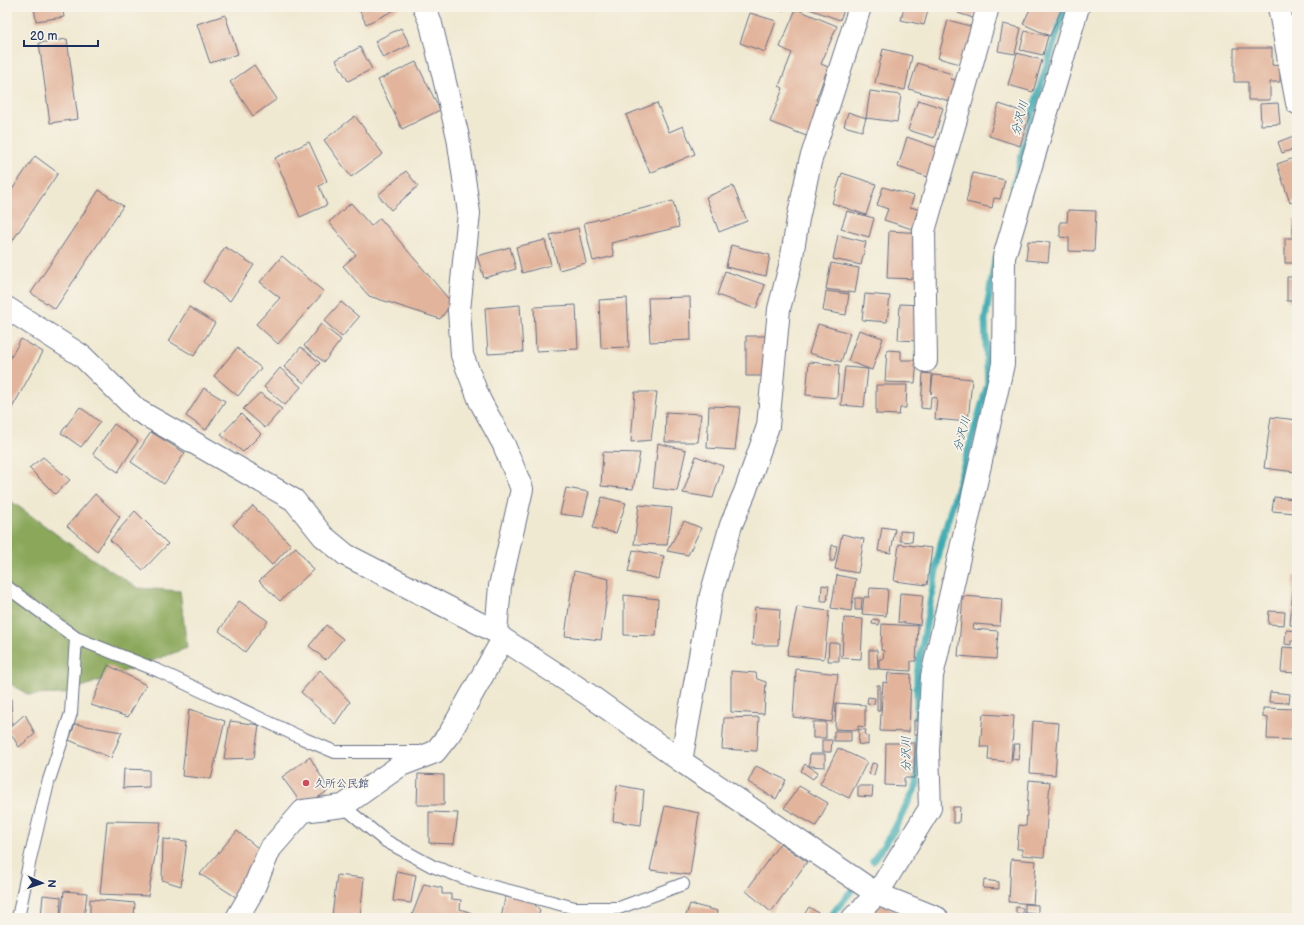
<svg xmlns="http://www.w3.org/2000/svg" width="1304" height="925" font-family="'Balsamiq Sans','Klee One',sans-serif">
<style>
.forest{fill:#8aa75a;stroke:#526b5c}
.lines{fill:none;stroke-linecap:round;stroke-linejoin:round}
.stream{stroke:#3aacb4;stroke-width:7}
.building{fill:#e2b49b}
.service-casing{stroke:#667087;stroke-width:14}
.minor-casing{stroke:#667087;stroke-width:24}
.service{stroke:#fff;stroke-width:12}
.minor{stroke:#fff;stroke-width:22}
.poi-dot{fill:#d1495b;stroke:#f7f3e8;stroke-width:1.5}
.labels{text-anchor:middle;dominant-baseline:central;stroke-width:3.5;stroke-linejoin:round;paint-order:stroke}
.poi-label{font-size:11px;fill:#1b2f5e;stroke:#f7f3e8;text-anchor:start}
.water-label{font-size:12px;font-style:italic;fill:#265b7c;stroke:#f7f3e8}
</style>
<rect width="100%" height="100%" fill="#f7f3e8"/>
<filter id="ink" filterUnits="userSpaceOnUse"><feTurbulence type="fractalNoise" baseFrequency=".025" numOctaves="2"/><feDisplacementMap in="SourceGraphic" scale="8" xChannelSelector="R" yChannelSelector="G"/><feConvolveMatrix kernelMatrix="1 2 1 2 8 2 1 2 1" color-interpolation-filters="sRGB"/></filter>
<filter id="wash" filterUnits="userSpaceOnUse"><feTurbulence type="fractalNoise" baseFrequency=".012" numOctaves="4" result="noise"/><feDisplacementMap in="SourceGraphic" scale="16" xChannelSelector="R" yChannelSelector="G"/><feGaussianBlur stdDeviation="0.9" result="paint"/><feColorMatrix in="noise" values="0 0 0 0 0 0 0 0 0 0 0 0 0 0 0 0 0 1.4 0 .05"/><feComposite in="paint" operator="in"/></filter>
<g filter="url(#wash)">
<rect width="100%" height="100%" fill="#f0e9d2"/>
<!-- forest -->
<path class="forest" d="M 7,498 L 71,545 L 138,588 L 180,591 L 187,648 L 63,694 L 29,695 L 7,682 Z"/>
<g class="lines">
<!-- stream -->
<path class="stream" d="M 1014,186 L 1035,104 L 1065,7
M 873,861 L 894,830 L 917,785 L 917,674 L 941,543 L 988,384 L 985,320 L 995,260
M 829,918 L 851,891"/>
</g>
<g id="blocks">
<!-- building -->
<path class="building" d="M 34,7 L 62,7 L 64,17 L 36,21 Z
M 358,7 L 401,7 L 366,24 Z
M 772,7 L 784,7 L 783,11 Z
M 810,7 L 845,7 L 840,20 L 809,9 Z
M 904,7 L 929,7 L 924,25 L 901,20 Z
M 960,7 L 977,7 L 973,18 L 958,13 Z
M 1031,7 L 1062,8 L 1050,36 L 1023,24 Z
M 796,9 L 837,26 L 821,64 L 828,67 L 816,100 L 822,102 L 809,137 L 770,122 L 783,88 L 779,86 L 792,53 L 780,47 Z
M 750,13 L 776,21 L 765,52 L 740,43 Z
M 225,15 L 238,54 L 210,63 L 197,24 Z
M 948,20 L 985,30 L 975,68 L 938,58 Z
M 1003,24 L 1021,28 L 1015,54 L 998,51 Z
M 401,28 L 410,45 L 383,58 L 375,41 Z
M 1025,31 L 1048,36 L 1043,55 L 1020,50 Z
M 67,39 L 78,119 L 50,123 L 39,43 Z
M 360,47 L 372,69 L 348,81 L 336,60 Z
M 1234,48 L 1272,48 L 1272,65 L 1280,66 L 1280,82 L 1270,82 L 1270,100 L 1248,100 L 1248,82 L 1234,82 Z
M 883,49 L 912,56 L 905,90 L 875,83 Z
M 1017,53 L 1042,60 L 1033,92 L 1008,85 Z
M 416,62 L 440,110 L 402,129 L 378,80 Z
M 917,63 L 952,74 L 951,79 L 965,83 L 959,104 L 909,89 Z
M 254,65 L 277,99 L 253,116 L 230,82 Z
M 870,91 L 901,95 L 897,122 L 866,118 Z
M 918,100 L 943,108 L 934,138 L 908,130 Z
M 657,103 L 669,132 L 683,126 L 695,154 L 650,173 L 626,115 Z
M 1278,103 L 1280,124 L 1261,125 L 1260,104 Z
M 999,104 L 1030,114 L 1020,146 L 989,136 Z
M 848,112 L 866,118 L 862,131 L 844,126 Z
M 355,116 L 383,154 L 351,177 L 324,140 Z
M 7,120 L 12,126 L 7,131 Z
M 1296,135 L 1297,148 L 1282,153 L 1278,142 Z
M 907,137 L 944,150 L 934,179 L 898,167 Z
M 309,142 L 327,181 L 319,186 L 327,205 L 300,217 L 275,158 Z
M 35,156 L 58,173 L 7,249 L 7,197 Z
M 1297,157 L 1297,200 L 1290,203 L 1277,164 Z
M 406,171 L 418,186 L 391,210 L 378,195 Z
M 842,173 L 876,184 L 866,215 L 832,203 Z
M 973,173 L 1005,180 L 1000,199 L 994,198 L 992,208 L 966,202 Z
M 733,186 L 747,221 L 719,232 L 706,197 Z
M 883,187 L 914,196 L 910,207 L 918,209 L 912,229 L 884,220 L 888,209 L 877,205 Z
M 99,190 L 123,206 L 55,309 L 31,293 Z
M 673,201 L 679,227 L 611,243 L 614,256 L 593,261 L 584,223 Z
M 351,203 L 371,226 L 380,218 L 452,303 L 440,319 L 369,296 L 343,266 L 356,255 L 329,222 Z
M 1068,210 L 1096,211 L 1094,252 L 1069,251 L 1069,238 L 1060,237 L 1060,222 L 1067,222 Z
M 847,211 L 874,218 L 869,237 L 841,229 Z
M 1293,219 L 1297,219 L 1297,263 L 1285,263 L 1285,238 L 1293,238 Z
M 578,228 L 586,263 L 559,270 L 550,235 Z
M 889,231 L 922,233 L 920,279 L 887,278 Z
M 838,235 L 866,242 L 861,265 L 833,259 Z
M 545,240 L 551,265 L 522,273 L 516,247 Z
M 1028,241 L 1050,242 L 1048,262 L 1026,260 Z
M 731,245 L 770,255 L 766,276 L 726,267 Z
M 225,247 L 254,265 L 230,301 L 203,282 Z
M 510,247 L 516,269 L 484,278 L 477,256 Z
M 282,256 L 324,292 L 278,344 L 256,324 L 280,298 L 260,282 Z
M 831,263 L 859,268 L 855,293 L 826,289 Z
M 725,271 L 765,285 L 756,309 L 717,295 Z
M 1287,277 L 1297,277 L 1297,301 L 1287,301 Z
M 826,291 L 849,294 L 846,315 L 823,311 Z
M 865,294 L 890,296 L 887,322 L 862,320 Z
M 690,297 L 691,340 L 650,342 L 648,298 Z
M 627,298 L 629,347 L 601,348 L 599,300 Z
M 341,302 L 359,317 L 342,337 L 324,321 Z
M 900,304 L 922,305 L 920,341 L 898,340 Z
M 520,305 L 523,352 L 488,354 L 485,308 Z
M 576,305 L 578,349 L 536,351 L 534,307 Z
M 189,307 L 215,323 L 194,356 L 169,341 Z
M 321,324 L 341,340 L 324,362 L 304,346 Z
M 818,324 L 850,333 L 841,362 L 809,353 Z
M 859,330 L 883,338 L 872,370 L 848,361 Z
M 746,336 L 772,336 L 772,376 L 746,376 Z
M 21,339 L 43,352 L 7,417 L 7,364 Z
M 301,347 L 320,363 L 304,383 L 284,367 Z
M 237,348 L 261,368 L 238,396 L 214,376 Z
M 887,350 L 901,351 L 901,360 L 917,360 L 915,383 L 885,382 Z
M 809,362 L 839,365 L 837,398 L 806,395 Z
M 845,367 L 868,369 L 864,407 L 841,405 Z
M 280,368 L 301,387 L 285,405 L 264,387 Z
M 923,373 L 932,374 L 931,394 L 933,375 L 972,379 L 968,422 L 935,419 L 937,398 L 931,397 L 930,409 L 921,408 Z
M 876,385 L 907,385 L 906,408 L 900,408 L 899,415 L 876,414 Z
M 204,388 L 225,401 L 206,430 L 186,416 Z
M 635,392 L 657,392 L 651,440 L 631,442 Z
M 260,393 L 282,409 L 265,428 L 243,409 Z
M 709,406 L 740,407 L 735,450 L 707,448 Z
M 80,407 L 100,422 L 81,447 L 61,433 Z
M 666,412 L 701,414 L 698,442 L 665,442 Z
M 241,414 L 261,434 L 243,452 L 221,435 Z
M 1271,417 L 1297,420 L 1297,455 L 1295,472 L 1264,468 Z
M 114,424 L 138,441 L 118,472 L 93,454 Z
M 151,432 L 185,453 L 164,484 L 131,462 Z
M 658,443 L 686,450 L 677,491 L 653,488 Z
M 603,452 L 640,453 L 633,489 L 601,486 Z
M 696,456 L 723,466 L 713,498 L 683,493 Z
M 43,457 L 70,480 L 55,494 L 29,468 Z
M 566,488 L 589,492 L 583,517 L 560,514 Z
M 95,494 L 120,517 L 97,551 L 67,526 Z
M 602,497 L 626,503 L 616,533 L 593,528 Z
M 1274,497 L 1296,499 L 1295,513 L 1272,511 Z
M 639,505 L 672,508 L 667,545 L 634,544 Z
M 253,506 L 291,545 L 272,565 L 233,525 Z
M 135,511 L 168,544 L 143,570 L 110,540 Z
M 684,521 L 701,528 L 688,555 L 667,551 Z
M 882,527 L 895,529 L 891,553 L 878,551 Z
M 900,531 L 913,532 L 912,542 L 900,541 Z
M 842,534 L 864,539 L 858,573 L 835,569 Z
M 899,544 L 932,548 L 927,585 L 894,581 Z
M 832,545 L 837,546 L 834,561 L 830,561 Z
M 296,547 L 313,570 L 280,601 L 259,581 Z
M 633,550 L 664,556 L 659,579 L 628,572 Z
M 574,571 L 609,579 L 601,640 L 565,636 Z
M 837,575 L 856,579 L 851,611 L 831,608 Z
M 1294,576 L 1297,577 L 1297,625 L 1290,625 Z
M 822,585 L 829,586 L 827,601 L 821,601 Z
M 870,588 L 888,589 L 886,616 L 862,614 L 864,597 L 869,597 Z
M 900,593 L 923,595 L 920,625 L 898,622 Z
M 624,595 L 658,599 L 656,636 L 624,635 Z
M 963,596 L 1002,599 L 1000,626 L 974,624 L 973,629 L 998,631 L 996,659 L 958,656 Z
M 855,598 L 862,598 L 861,610 L 855,610 Z
M 239,601 L 268,621 L 245,652 L 219,631 Z
M 755,607 L 780,609 L 778,645 L 752,645 Z
M 797,607 L 829,611 L 824,659 L 787,655 Z
M 1269,611 L 1285,612 L 1284,625 L 1268,624 Z
M 844,618 L 863,619 L 861,659 L 842,658 Z
M 873,619 L 879,620 L 879,625 L 872,624 Z
M 882,624 L 918,626 L 916,661 L 911,661 L 911,671 L 879,669 L 879,659 L 883,659 L 884,651 L 881,650 Z
M 326,625 L 343,639 L 326,660 L 309,646 Z
M 1286,630 L 1297,631 L 1297,641 L 1291,641 L 1291,645 L 1285,644 Z
M 829,643 L 839,643 L 839,661 L 828,661 Z
M 1283,647 L 1297,648 L 1297,673 L 1281,672 Z
M 869,650 L 877,650 L 878,669 L 869,669 Z
M 108,665 L 146,685 L 128,717 L 91,705 Z
M 796,669 L 838,674 L 832,722 L 793,717 Z
M 320,670 L 350,702 L 335,724 L 301,692 Z
M 731,671 L 756,673 L 757,679 L 766,682 L 764,714 L 731,712 Z
M 888,673 L 911,674 L 909,732 L 880,731 L 883,682 L 887,683 Z
M 877,685 L 880,685 L 880,711 L 877,711 Z
M 1270,692 L 1290,694 L 1289,703 L 1269,702 Z
M 868,697 L 875,698 L 874,704 L 867,703 Z
M 11,699 L 12,724 L 7,725 L 7,700 Z
M 836,703 L 865,705 L 865,727 L 858,726 L 858,730 L 835,729 Z
M 1263,708 L 1297,709 L 1297,730 L 1293,730 L 1292,740 L 1267,739 L 1268,718 L 1263,717 Z
M 189,709 L 225,721 L 211,779 L 182,776 Z
M 25,714 L 35,734 L 19,747 L 8,729 Z
M 983,714 L 1014,716 L 1011,762 L 988,760 L 989,747 L 980,747 Z
M 759,717 L 757,751 L 722,749 L 724,718 Z
M 914,720 L 933,721 L 933,735 L 914,734 Z
M 230,721 L 259,725 L 254,758 L 224,759 Z
M 1033,721 L 1059,723 L 1055,775 L 1030,773 Z
M 813,722 L 826,722 L 826,738 L 813,738 Z
M 75,724 L 122,732 L 111,758 L 69,740 Z
M 859,729 L 866,730 L 865,735 L 868,736 L 868,745 L 858,744 Z
M 834,731 L 851,731 L 851,741 L 834,741 Z
M 822,740 L 832,740 L 831,752 L 822,752 Z
M 886,743 L 915,743 L 914,778 L 904,778 L 904,786 L 885,785 Z
M 1014,744 L 1020,744 L 1018,760 L 1012,759 Z
M 838,748 L 867,762 L 849,798 L 820,784 Z
M 810,754 L 825,754 L 825,767 L 809,766 Z
M 310,757 L 329,790 L 304,807 L 282,777 Z
M 872,763 L 877,764 L 874,775 L 869,774 Z
M 805,764 L 818,772 L 813,779 L 801,771 Z
M 756,766 L 786,780 L 776,799 L 748,782 Z
M 124,769 L 149,770 L 149,787 L 123,788 Z
M 418,774 L 444,775 L 444,805 L 417,805 Z
M 1029,780 L 1050,782 L 1044,857 L 1022,855 L 1022,849 L 1017,849 L 1019,825 L 1026,826 Z
M 617,785 L 644,790 L 641,825 L 613,821 Z
M 799,786 L 828,803 L 816,826 L 784,808 Z
M 858,786 L 873,786 L 872,797 L 858,796 Z
M 665,806 L 699,813 L 690,875 L 650,870 Z
M 953,807 L 960,807 L 959,823 L 953,823 Z
M 429,812 L 458,813 L 454,844 L 429,843 Z
M 107,821 L 161,822 L 148,896 L 100,894 Z
M 237,831 L 259,849 L 251,864 L 258,869 L 242,901 L 200,874 Z
M 163,839 L 187,841 L 181,886 L 162,880 Z
M 780,843 L 807,862 L 771,912 L 746,891 Z
M 1011,859 L 1036,861 L 1033,904 L 1009,902 Z
M 397,871 L 416,875 L 411,903 L 393,901 Z
M 337,875 L 364,878 L 360,917 L 332,916 Z
M 984,880 L 999,882 L 999,889 L 983,888 Z
M 424,884 L 442,888 L 442,894 L 451,894 L 451,899 L 461,900 L 460,909 L 472,913 L 470,918 L 419,918 L 412,915 Z
M 64,891 L 87,893 L 84,918 L 61,918 Z
M 506,894 L 526,896 L 540,910 L 538,918 L 501,918 Z
M 43,895 L 61,897 L 60,918 L 41,918 Z
M 874,898 L 907,918 L 862,918 Z
M 90,899 L 135,903 L 134,918 L 90,918 Z
M 690,904 L 718,911 L 716,918 L 685,918 Z
M 1025,904 L 1038,905 L 1038,914 L 1025,913 Z
M 809,907 L 823,916 L 822,918 L 802,918 Z
M 1016,907 L 1023,908 L 1023,914 L 1016,913 Z
M 565,912 L 586,917 L 586,918 L 564,918 Z"/>
</g>
</g>
<g filter="url(#ink)">
<use href="#blocks" fill-opacity="0" stroke="#667087" stroke-width="1"/>
<g class="lines">
<!-- service casing -->
<g class="service-casing">
<path id="service" d="M 7,587 L 76,638 L 159,671 L 302,738 L 335,752 L 421,752
M 343,806 L 384,840 L 432,866 L 475,882 L 575,908 L 619,908 L 683,884
M 18,918 L 30,859 L 48,783 L 71,713 L 76,638"/>
</g>
<!-- minor casing -->
<g class="minor-casing">
<path id="minor" d="M 424,7 L 431,24 L 458,137 L 469,213 L 459,310 L 462,355 L 480,401 L 504,445 L 522,489 L 500,586 L 496,632
M 1279,7 L 1297,103
M 7,308 L 82,356 L 137,410 L 294,500 L 323,536 L 346,555 L 496,632 L 503,639 L 589,695 L 681,761 L 877,894 L 937,918
M 926,361 L 924,231 L 988,7
M 681,761 L 711,595 L 731,525 L 745,492 L 768,426 L 779,309 L 791,262 L 798,219 L 810,162 L 860,7
M 237,918 L 252,892 L 270,849 L 303,811 L 343,806 L 401,765 L 435,752 L 450,733 L 503,639
M 853,918 L 877,894 L 930,808 L 928,751 L 932,676 L 1003,364 L 1004,257 L 1078,7"/>
</g>
<!-- service -->
<use href="#service" class="service"/>
<!-- minor -->
<use href="#minor" class="minor"/>
</g>
</g>
<!-- markers -->
<circle class="poi-dot" cx="306" cy="783" r="4"/>
<g class="labels">
<!-- poi labels -->
<g class="poi-label">
<text x="314" y="783">久所公民館</text>
</g>
<!-- water labels -->
<g class="water-label">
<text transform="translate(1020 118) rotate(-75)">分沢川</text>
<text transform="translate(962 434) rotate(-74)">分沢川</text>
<text transform="translate(906 754) rotate(-90)">分沢川</text>
</g>
</g>
<!-- margin -->
<rect width="1304" height="925" fill="none" stroke="#f7f3e8" stroke-width="24"/>
<!-- north arrow -->
<g transform="translate(42 883) rotate(93)" stroke="#f7f3e8" stroke-width="3" paint-order="stroke">
<path d="M0-3L7 15L0 10L-7 15Z" fill="#1b2f5e"/>
<text y="-6" font-size="11" font-weight="bold" text-anchor="middle" fill="#1b2f5e">N</text>
</g>
<!-- scale -->
<path d="M24 40v6h74v-6" fill="none" stroke="#1b2f5e" stroke-width="2"/>
<text x="30" y="40" font-size="12" fill="#1b2f5e" stroke="#f7f3e8" stroke-width="3" paint-order="stroke">20 m</text>
</svg>
